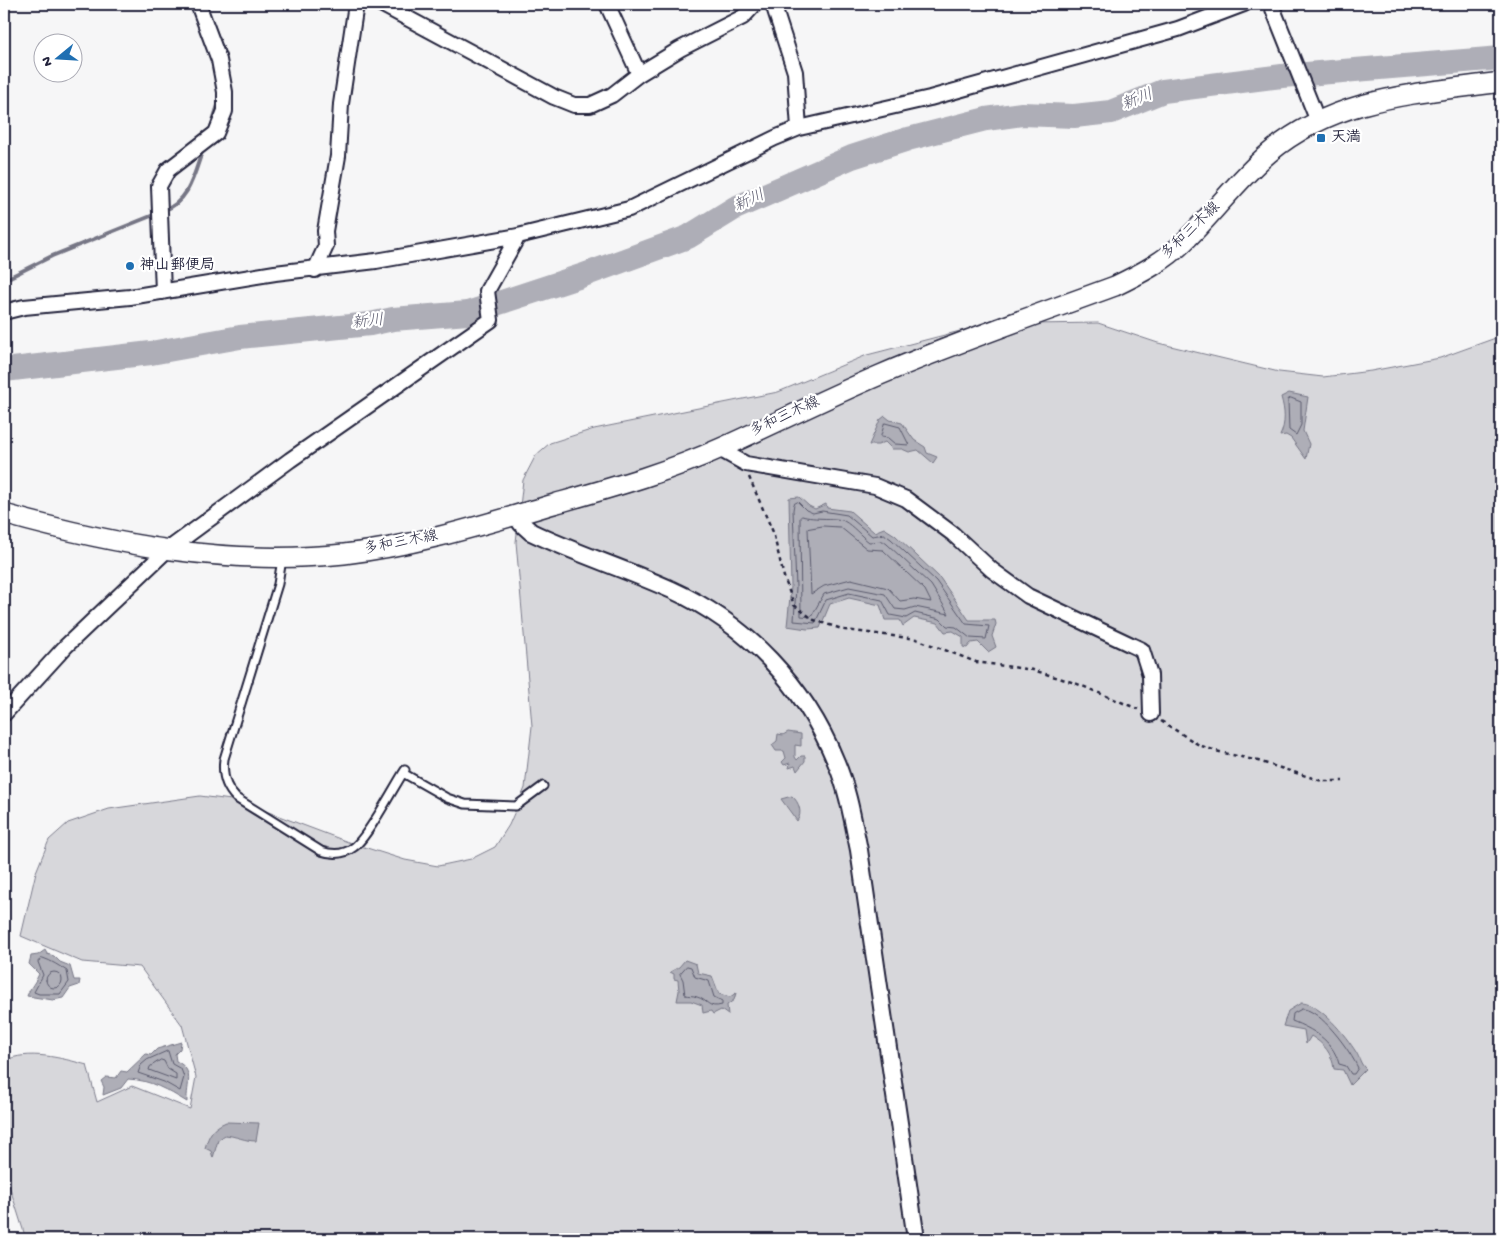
<svg xmlns="http://www.w3.org/2000/svg" width="1505" height="1243" font-family="'Gochi Hand','Klee One',sans-serif">
<style>
.green{fill:#d7d7db;stroke:#7c7c8b}
.water{fill:#aeaeb7;stroke:#767685}
.lines{fill:none;stroke-linecap:round;stroke-linejoin:round}
.shore{stroke:#5a5a6d;stroke-width:1}
.stream{stroke:#767685;stroke-width:4}
.river{stroke:#aeaeb7;stroke-width:24}
.service-casing{stroke:#22223b;stroke-width:11}
.minor-casing{stroke:#22223b;stroke-width:18}
.tertiary-casing{stroke:#22223b;stroke-width:20}
.secondary-casing{stroke:#22223b;stroke-width:22}
.path{stroke:#22223b;stroke-width:2.5;stroke-dasharray:4 4;stroke-linecap:butt}
.service{stroke:#fff;stroke-width:7}
.minor{stroke:#fff;stroke-width:14}
.tertiary{stroke:#fff;stroke-width:16}
.secondary{stroke:#fff;stroke-width:19}
.poi-dot{fill:#1f6fb2;stroke:#fff;stroke-width:2}
.labels{text-anchor:middle;dominant-baseline:central;stroke-width:4.5;stroke-linejoin:round;paint-order:stroke}
.poi-label{font-size:15px;font-weight:bold;fill:#22223b;stroke:#fff;text-anchor:start}
.street-label{font-size:15px;fill:#22223b;stroke:#fff}
.water-label{font-size:16px;font-style:italic;fill:#5a5a6d;stroke:#fff}
</style>
<rect width="100%" height="100%" fill="#f6f6f7"/>
<filter id="ink" filterUnits="userSpaceOnUse"><feTurbulence type="fractalNoise" baseFrequency=".02" numOctaves="2"/><feDisplacementMap in="SourceGraphic" scale="10" xChannelSelector="R" yChannelSelector="G"/><feConvolveMatrix kernelMatrix="1 2 1 2 8 2 1 2 1" color-interpolation-filters="sRGB"/></filter>
<g filter="url(#ink)">
<!-- green -->
<path class="green" d="M 1098,323 L 1158,343 L 1279,372 L 1323,377 L 1371,371 L 1440,358 L 1501,336 L 1501,1239 L 26,1239 L 4,1169 L 4,1061 C 28,1049 62,1058 87,1065 L 97,1102 L 132,1086 L 190,1109 L 196,1077 L 182,1025 L 140,967 L 82,962 L 21,936 L 36,872 L 49,840 L 68,823 L 109,809 L 200,796 L 239,801 L 348,842 L 405,860 L 438,866 L 471,859 L 495,847 L 509,825 L 525,788 L 532,726 L 516,542 L 523,480 L 536,455 L 550,443 L 594,429 L 778,392 L 867,355 L 964,330 L 1032,324 Z"/>
<!-- water -->
<path class="water" d="M 1289,393 L 1308,397 L 1303,431 L 1309,444 L 1306,459 L 1291,438 L 1286,435 L 1280,436 C 1286,423 1285,411 1281,397 Z
M 885,416 L 890,420 L 902,423 L 914,440 L 925,447 L 927,453 L 937,457 L 933,463 L 918,450 L 909,452 L 902,449 L 892,449 L 885,442 L 878,445 L 869,445 L 880,420 Z
M 799,497 L 809,506 L 815,509 L 826,504 L 827,508 L 850,511 L 874,532 L 884,528 L 895,535 L 940,578 L 969,620 L 995,620 L 996,624 L 992,636 L 996,647 L 988,652 L 978,642 L 971,643 L 967,648 L 963,647 L 963,637 L 953,631 L 945,632 L 938,623 L 914,618 L 903,626 L 900,620 L 885,620 L 880,605 L 849,598 L 830,604 L 820,628 L 807,629 L 787,626 L 791,587 L 789,498 Z
M 788,732 L 801,734 L 801,746 L 795,745 L 795,757 L 797,760 L 801,756 L 805,756 L 805,761 L 797,771 L 795,766 L 789,768 L 790,763 L 784,765 L 782,762 L 786,758 L 784,751 L 776,751 L 772,745 L 777,741 L 778,734 L 783,735 Z
M 792,796 C 799,802 803,813 797,821 L 781,799 Z
M 45,950 L 47,954 L 54,956 L 60,962 L 70,966 L 74,980 L 80,980 L 79,985 L 70,988 L 63,998 L 53,1000 L 27,996 C 30,987 36,982 39,974 L 29,964 L 31,956 L 38,955 Z
M 685,960 L 696,964 L 698,973 L 712,976 L 719,994 L 730,997 L 736,993 L 734,1000 L 727,1005 L 728,1015 L 721,1010 L 713,1014 L 711,1011 L 703,1013 L 702,1005 L 691,1001 L 677,1001 L 679,991 L 678,980 L 674,979 L 674,974 L 670,972 L 679,967 Z
M 1301,1003 C 1320,1003 1346,1036 1356,1052 C 1360,1058 1360,1064 1366,1069 L 1350,1085 L 1343,1070 L 1334,1069 C 1332,1053 1324,1044 1311,1036 L 1306,1044 L 1304,1030 L 1283,1026 L 1288,1011 Z
M 181,1042 L 180,1049 L 175,1054 L 176,1061 C 196,1071 186,1084 187,1102 C 167,1090 151,1080 128,1079 L 121,1088 L 103,1095 L 104,1087 L 101,1081 L 106,1077 L 116,1078 L 121,1071 L 127,1072 L 146,1054 L 151,1055 L 157,1049 Z
M 226,1122 L 259,1123 L 256,1141 C 245,1141 236,1136 225,1135 L 218,1140 L 213,1158 L 211,1151 L 205,1148 C 209,1134 212,1128 226,1122 Z"/>
<g class="lines">
<!-- shore -->
<path class="shore" d="M 1291,398 L 1301,402 L 1301,425 L 1296,435 L 1289,430 L 1288,400 Z
M 885,423 L 900,427 L 909,445 L 895,444 L 888,438 L 881,437 Z
M 798,502 L 806,510 L 813,513 L 822,511 L 847,515 L 872,536 L 884,534 L 891,539 L 936,581 L 966,624 L 989,626 L 986,639 L 970,638 L 956,627 L 947,626 L 940,619 L 915,613 L 906,618 L 890,615 L 882,600 L 849,593 L 826,600 L 815,623 L 794,621 L 796,587 L 793,510 L 794,504 Z
M 802,516 C 814,520 838,517 844,521 C 853,526 861,536 869,542 L 883,541 L 887,544 L 931,585 L 949,614 L 915,607 L 905,610 L 895,609 L 885,594 L 849,587 L 824,594 L 811,617 L 801,616 L 800,518 Z
M 823,526 L 840,527 L 867,549 L 883,550 L 925,590 L 931,602 L 914,599 L 900,601 L 888,588 L 851,579 L 824,586 L 811,594 L 808,529 Z
M 43,958 C 52,961 59,966 67,971 L 69,982 L 60,994 L 39,994 L 34,992 L 43,975 L 38,962 Z
M 687,966 L 691,967 L 695,977 L 709,981 L 714,997 L 722,1001 L 722,1005 C 708,1009 708,1000 697,997 C 693,995 688,996 685,995 L 683,980 L 680,974 Z
M46 980a8 8 0 1 1 16 0a8 8 0 1 1-16 0Z
M 1302,1009 C 1320,1008 1351,1052 1358,1068 L 1354,1074 L 1351,1074 L 1346,1066 L 1339,1064 C 1333,1040 1312,1029 1292,1021 L 1293,1014 Z
M 168,1051 L 172,1064 L 181,1069 L 184,1077 L 180,1091 L 164,1082 L 138,1073 L 141,1065 L 147,1060 Z
M 161,1060 L 164,1061 L 168,1069 L 176,1074 L 176,1080 L 149,1070 L 150,1067 Z"/>
<!-- stream -->
<path class="stream" d="M 213,25 L 225,56
M 209,133 L 219,102
M 163,211 C 190,201 194,174 203,149
M 4,280 L 52,256 L 156,214"/>
<!-- river -->
<path class="river" d="M 4,370 L 151,353 L 240,337 L 370,324 L 393,319 L 468,313 L 581,276 L 688,237 L 735,208 L 852,157 L 908,139 L 986,119 L 1022,114 L 1074,116 L 1111,112 L 1163,91 L 1282,76 L 1501,58"/>
<!-- service casing -->
<g class="service-casing">
<path id="service" d="M 282,559 L 278,584 L 224,759 C 222,774 225,787 236,798 L 321,851 C 333,855 344,855 354,847 C 368,837 394,787 405,770
M 403,773 L 447,798 L 465,804 L 516,806 L 543,786"/>
</g>
<!-- minor casing -->
<g class="minor-casing">
<path id="minor" d="M 381,4 L 554,97 L 574,105 L 590,105 L 612,95 L 639,74 L 680,49 L 743,17 L 755,4
M 607,4 L 639,74
M 773,4 L 795,72 L 799,128
M 1271,4 L 1317,119
M 315,270 L 326,246 L 325,231 L 338,156 L 341,104 L 356,4
M 163,292 L 159,186 L 168,170 L 216,133 L 225,111 L 225,92 L 219,60 L 198,4
M 4,312 L 24,307 L 130,297 L 275,273 L 376,261 L 518,236 L 629,209 L 775,138 L 799,128 L 930,98 L 1178,29 L 1244,4
M 719,449 L 746,464 L 875,486 L 906,499 L 953,534 L 992,570 L 1028,596 L 1142,650 L 1150,675 L 1151,714
M 4,714 L 66,646 L 166,551 L 290,460 L 491,320 L 487,291 L 518,236"/>
</g>
<!-- tertiary casing -->
<g class="tertiary-casing">
<path id="tertiary" d="M 517,515 L 521,523 L 531,532 C 577,554 626,569 672,590 C 747,624 805,686 836,762 C 848,790 853,821 859,850 L 916,1239"/>
</g>
<!-- secondary casing -->
<g class="secondary-casing">
<path id="secondary" d="M 4,514 C 115,545 228,566 344,554 C 416,546 485,524 554,504 C 610,488 668,472 721,448 C 774,424 826,398 880,375 C 957,342 1036,315 1115,286 C 1140,274 1165,261 1185,241 C 1214,213 1238,179 1269,153 C 1337,96 1417,94 1501,82"/>
</g>
<!-- path -->
<path class="path" d="M 749,477 L 773,532 L 784,577 L 794,605 L 814,620 L 845,630 L 916,639 L 976,662 L 1033,670 L 1075,683 L 1138,709
M 1161,721 L 1199,745 L 1216,751 L 1258,761 L 1322,781 L 1343,781"/>
<!-- service -->
<use href="#service" class="service"/>
<!-- minor -->
<use href="#minor" class="minor"/>
<!-- tertiary -->
<use href="#tertiary" class="tertiary"/>
<!-- secondary -->
<use href="#secondary" class="secondary"/>
</g>
</g>
<!-- markers -->
<g class="poi-dot">
<rect x="1316" y="133" width="10" height="10" rx="2.5"/>
<circle cx="130" cy="266" r="5"/>
</g>
<g class="labels">
<!-- poi labels -->
<g class="poi-label">
<text x="1331" y="138">天満</text>
<text x="140" y="266">神山郵便局</text>
</g>
<!-- street labels -->
<g class="street-label">
<text transform="translate(1191 231) rotate(-44)">多和三木線</text>
<text transform="translate(785 417) rotate(-25)">多和三木線</text>
<text transform="translate(401 543) rotate(-11)">多和三木線</text>
</g>
<!-- water labels -->
<g class="water-label">
<text transform="translate(1138 101) rotate(-22)">新川</text>
<text transform="translate(750 202) rotate(-25)">新川</text>
<text transform="translate(368 323) rotate(-6)">新川</text>
</g>
</g>
<!-- margin -->
<rect width="1505" height="1243" fill="none" stroke="#fff" stroke-width="20"/>
<rect x="10" y="10" width="1485" height="1223" fill="none" stroke="#22223b" stroke-width="2" filter="url(#ink)"/>
<!-- north arrow -->
<g transform="translate(58 58) rotate(252)"><circle r="24" fill="#ffffff" stroke="#a7a7b1"/>
<path d="M0-4L9 19L0 12L-9 19Z" fill="#1f6fb2"/>
<text y="-8" font-size="14" font-weight="bold" text-anchor="middle" fill="#22223b">N</text>
</g>
</svg>
